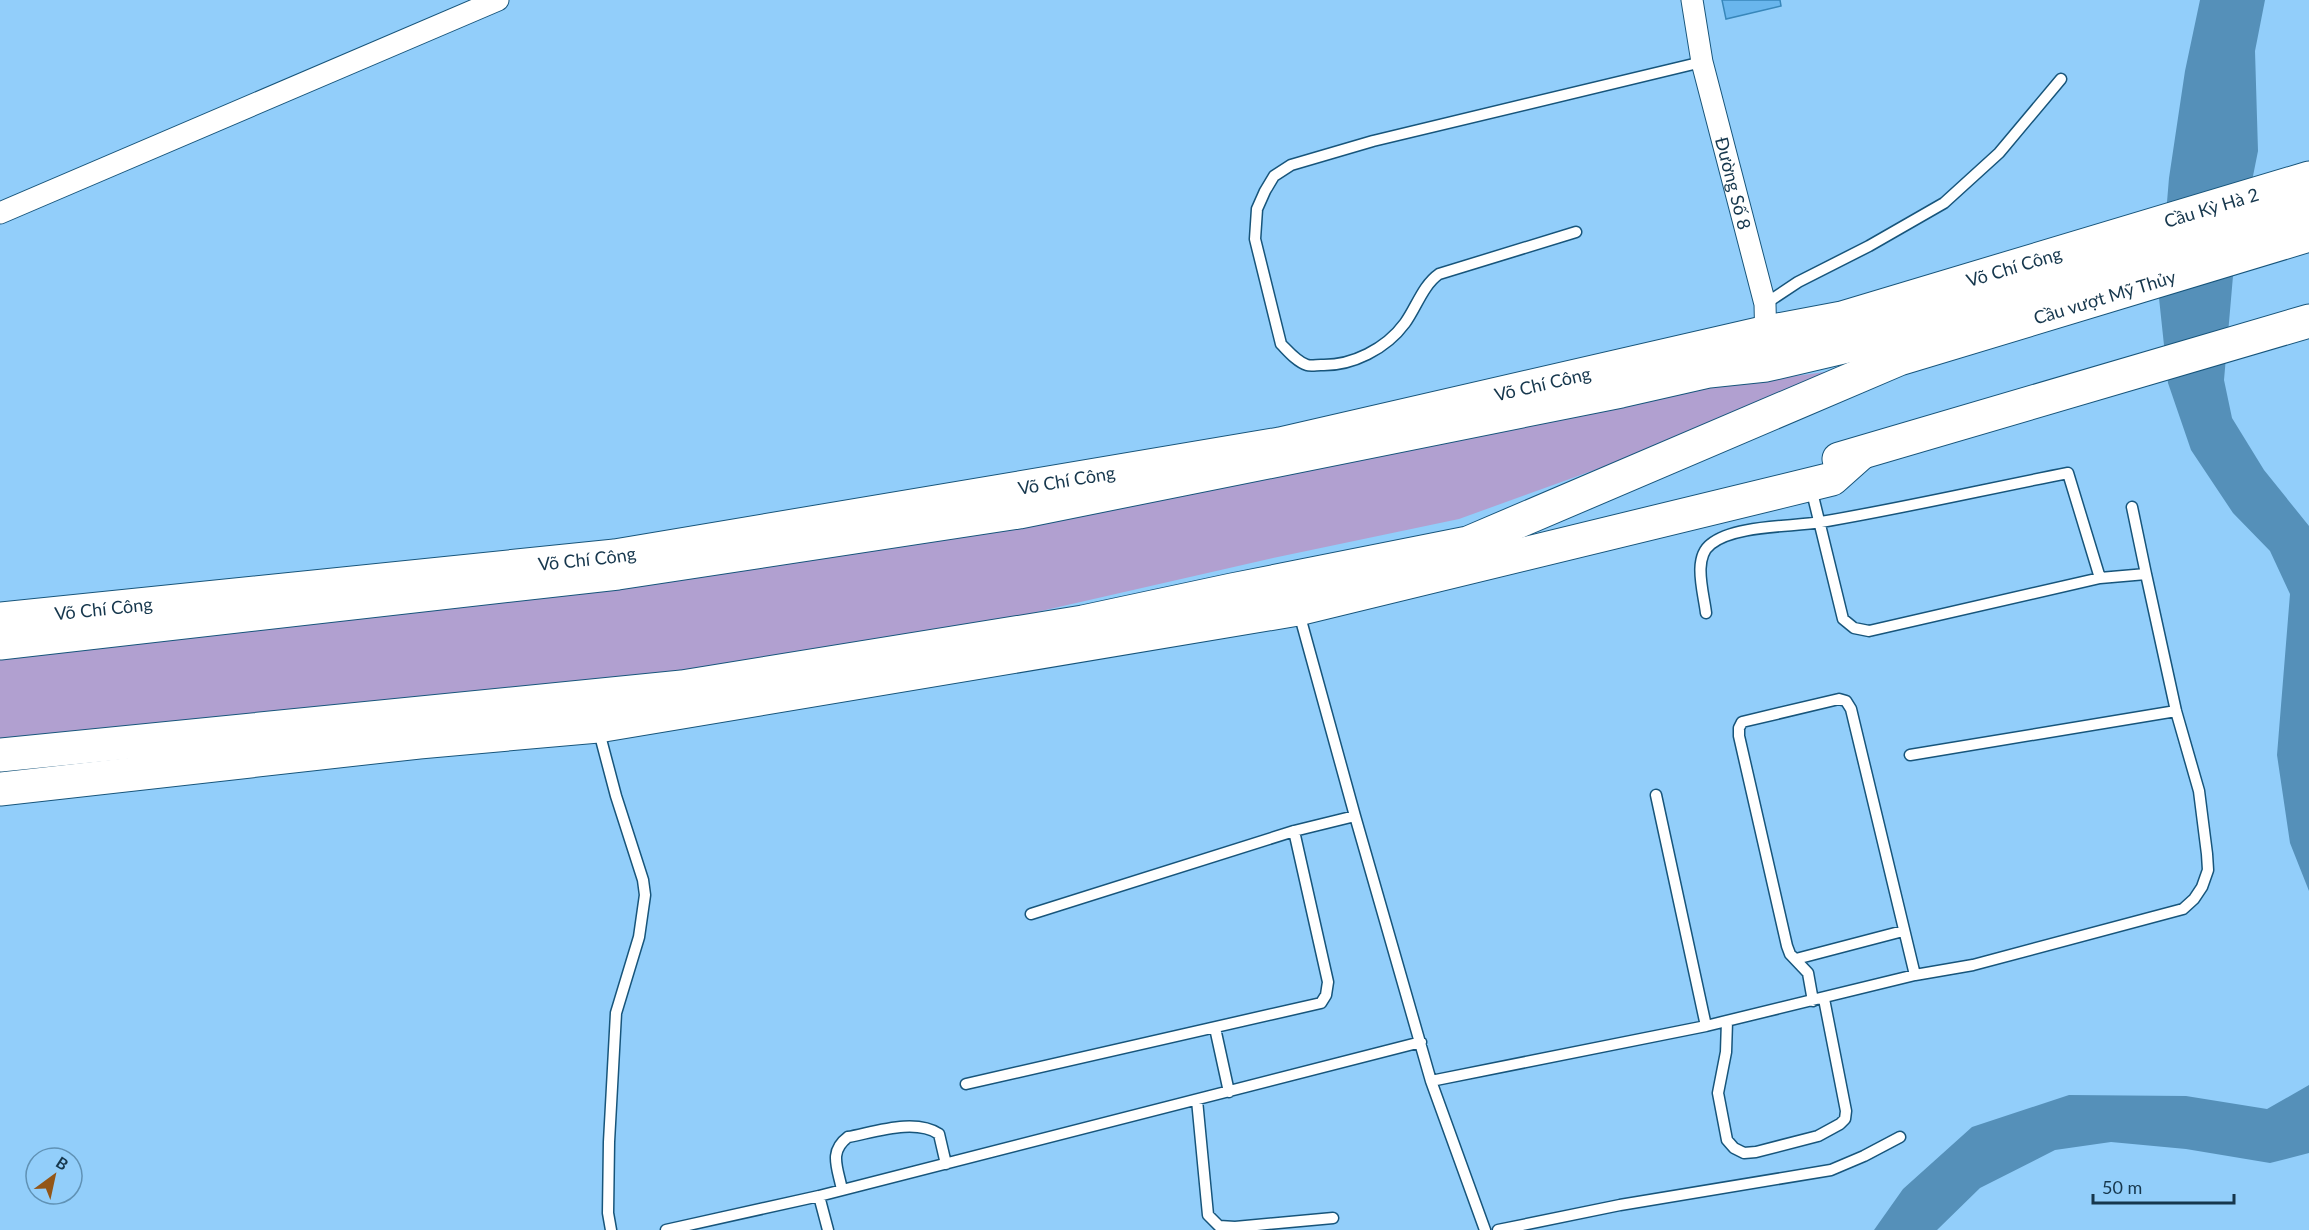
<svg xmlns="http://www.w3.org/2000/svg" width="2309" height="1230" font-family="Lato,sans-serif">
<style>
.green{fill:#b1a0d0}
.water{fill:#5590b9}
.building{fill:#69b6ed;stroke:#3887ba;stroke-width:1.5}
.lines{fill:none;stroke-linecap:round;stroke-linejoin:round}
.lane-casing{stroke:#17557b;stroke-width:13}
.street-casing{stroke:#17557b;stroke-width:23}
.primary-casing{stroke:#17557b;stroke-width:35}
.highway-casing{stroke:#17557b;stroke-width:35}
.lane{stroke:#fff;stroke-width:10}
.street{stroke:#fff;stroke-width:21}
.primary{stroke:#fff;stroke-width:33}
.highway{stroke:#fff;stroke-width:33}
.labels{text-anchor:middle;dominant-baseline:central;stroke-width:4.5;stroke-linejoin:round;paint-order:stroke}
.street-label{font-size:18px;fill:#16374d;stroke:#92cefa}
</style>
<rect width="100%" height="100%" fill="#92cefa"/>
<!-- green -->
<path class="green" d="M 1831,371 L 1636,455 L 1459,519 L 1273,558 L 893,645 L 639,684 L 0,745 L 0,649 L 1563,409 Z"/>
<!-- water -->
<path class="water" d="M 2200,0 L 2265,0 L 2255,51 L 2258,151 L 2233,276 L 2224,380 L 2232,418 L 2264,470 L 2309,526 L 2309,891 L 2290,843 L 2277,755 L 2290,594 L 2270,551 L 2233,513 L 2191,450 L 2168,383 L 2159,298 L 2169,178 L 2185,71 Z
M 2309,1085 L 2309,1153 L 2270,1163 L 2186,1149 L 2111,1142 L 2055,1150 L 1980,1188 L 1937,1230 L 1874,1230 L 1903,1189 L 1972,1127 L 2069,1095 L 2186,1096 L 2267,1109 Z"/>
<!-- building -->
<path class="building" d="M 1722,0 L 1780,0 L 1781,6 L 1726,19 Z"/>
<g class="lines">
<!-- lane casing -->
<g class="lane-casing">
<path id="lane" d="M 1576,232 L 1439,274 C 1423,285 1416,308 1405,323 C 1386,349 1352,366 1321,365 C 1317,365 1310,366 1307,365 C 1297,362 1288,351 1281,344 L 1255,239 L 1257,209 L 1265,191 L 1274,176 L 1291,165 L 1373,141 L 1702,62
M 1765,304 L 1798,282 L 1869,246 L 1944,203 L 1999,153 L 2061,79
M 1811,488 L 1843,619 L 1854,628 L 1869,631 L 2100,578
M 2132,507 L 2146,574
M 1299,613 L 1355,816 L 1431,1081 L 1485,1230
M 598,728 L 616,796 L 643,880 L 645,895 L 639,937 L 616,1013 L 609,1142 L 608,1213 L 611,1230
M 1910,755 L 2176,711
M 1656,795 L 1706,1026
M 1031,914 L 1294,831 L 1355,816
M 1796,959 L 1903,931
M 1813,1001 L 1808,973 L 1790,954 L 1787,946 L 1739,736 L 1739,728 L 1742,722 L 1839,699 L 1846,701 L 1851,709 L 1915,975
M 1727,1021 L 1726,1052 L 1718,1093 L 1727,1140 L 1734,1148 L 1744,1153 L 1756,1152 L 1818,1136 L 1840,1124 L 1845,1119 L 1846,1111 L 1824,999
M 1215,1028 L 1229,1092
M 1431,1081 L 1706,1026 L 1915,975 L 1973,965 L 2183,909 L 2194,899 L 2202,887 L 2208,870 L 2207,854 L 2199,791 L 2176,711 L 2146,574 L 2100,578 L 2068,473 C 1986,489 1904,508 1821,522 C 1791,527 1734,525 1711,544 C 1692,558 1704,594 1706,613
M 966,1084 L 1321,1003 L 1326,995 L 1328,982 L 1294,831
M 1197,1100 L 1208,1215 L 1219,1226 L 1235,1227 L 1333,1218
M 842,1190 C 838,1168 828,1152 848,1137 C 875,1132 915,1118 939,1134 L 946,1164
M 819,1196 L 828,1230
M 666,1230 L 819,1196 L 1421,1042
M 1498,1230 L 1620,1205 L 1831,1170 L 1864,1156 L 1900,1137"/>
</g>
<!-- street casing -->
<g class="street-casing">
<g id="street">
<path id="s1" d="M 1692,0 L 1702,62 L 1765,304 L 1766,345"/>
<path d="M 0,213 L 498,0"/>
</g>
</g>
<!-- primary casing -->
<g class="primary-casing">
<g id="primary">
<path d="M 1839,459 L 2309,321"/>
<path id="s2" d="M 0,619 L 615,556 L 1280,444 L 1767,332 L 1842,318 L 2309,178"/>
<path d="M 0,789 L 419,742 L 598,726 L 1298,609 L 1832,479 L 1860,454"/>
</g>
</g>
<!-- highway casing -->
<g class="highway-casing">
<g id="highway">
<path d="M 1289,580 L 1298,609"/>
<path d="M 0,643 L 618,573 L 1019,512 L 1621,391 L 1709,371 L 1766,365 L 1899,334 L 2309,211"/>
<path id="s3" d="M 0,755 L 682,687 L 1083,622 L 1232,590 L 1468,543 L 1899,359 L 2309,235"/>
</g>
</g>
<!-- lane -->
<use href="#lane" class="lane"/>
<!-- street -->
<use href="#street" class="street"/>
<!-- primary -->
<use href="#primary" class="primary"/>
<!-- highway -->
<use href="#highway" class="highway"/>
</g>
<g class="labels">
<!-- street labels -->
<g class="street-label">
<text stroke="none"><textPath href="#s1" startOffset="188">Đường Số 8</textPath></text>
<text stroke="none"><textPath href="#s2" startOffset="2254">Cầu Kỳ Hà 2</textPath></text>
<text stroke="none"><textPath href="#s2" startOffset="2048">Võ Chí Công</textPath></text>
<text stroke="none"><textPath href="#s3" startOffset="2168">Cầu vượt Mỹ Thủy</textPath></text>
<text stroke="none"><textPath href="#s2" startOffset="1562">Võ Chí Công</textPath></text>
<text stroke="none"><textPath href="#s2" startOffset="1076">Võ Chí Công</textPath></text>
<text stroke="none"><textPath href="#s2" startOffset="590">Võ Chí Công</textPath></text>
<text stroke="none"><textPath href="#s2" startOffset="104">Võ Chí Công</textPath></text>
</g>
</g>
<!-- north arrow -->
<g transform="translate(54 1176) rotate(33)"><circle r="28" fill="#92cefa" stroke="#6092b5" stroke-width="1.5"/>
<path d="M0-4.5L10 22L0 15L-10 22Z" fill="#935618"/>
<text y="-9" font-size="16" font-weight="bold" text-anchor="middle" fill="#16374d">B</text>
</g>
<!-- scale -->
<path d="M2093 1194v9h141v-9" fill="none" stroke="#16374d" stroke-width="3"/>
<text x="2102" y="1194" font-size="18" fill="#16374d" stroke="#92cefa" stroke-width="4.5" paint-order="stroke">50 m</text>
</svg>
